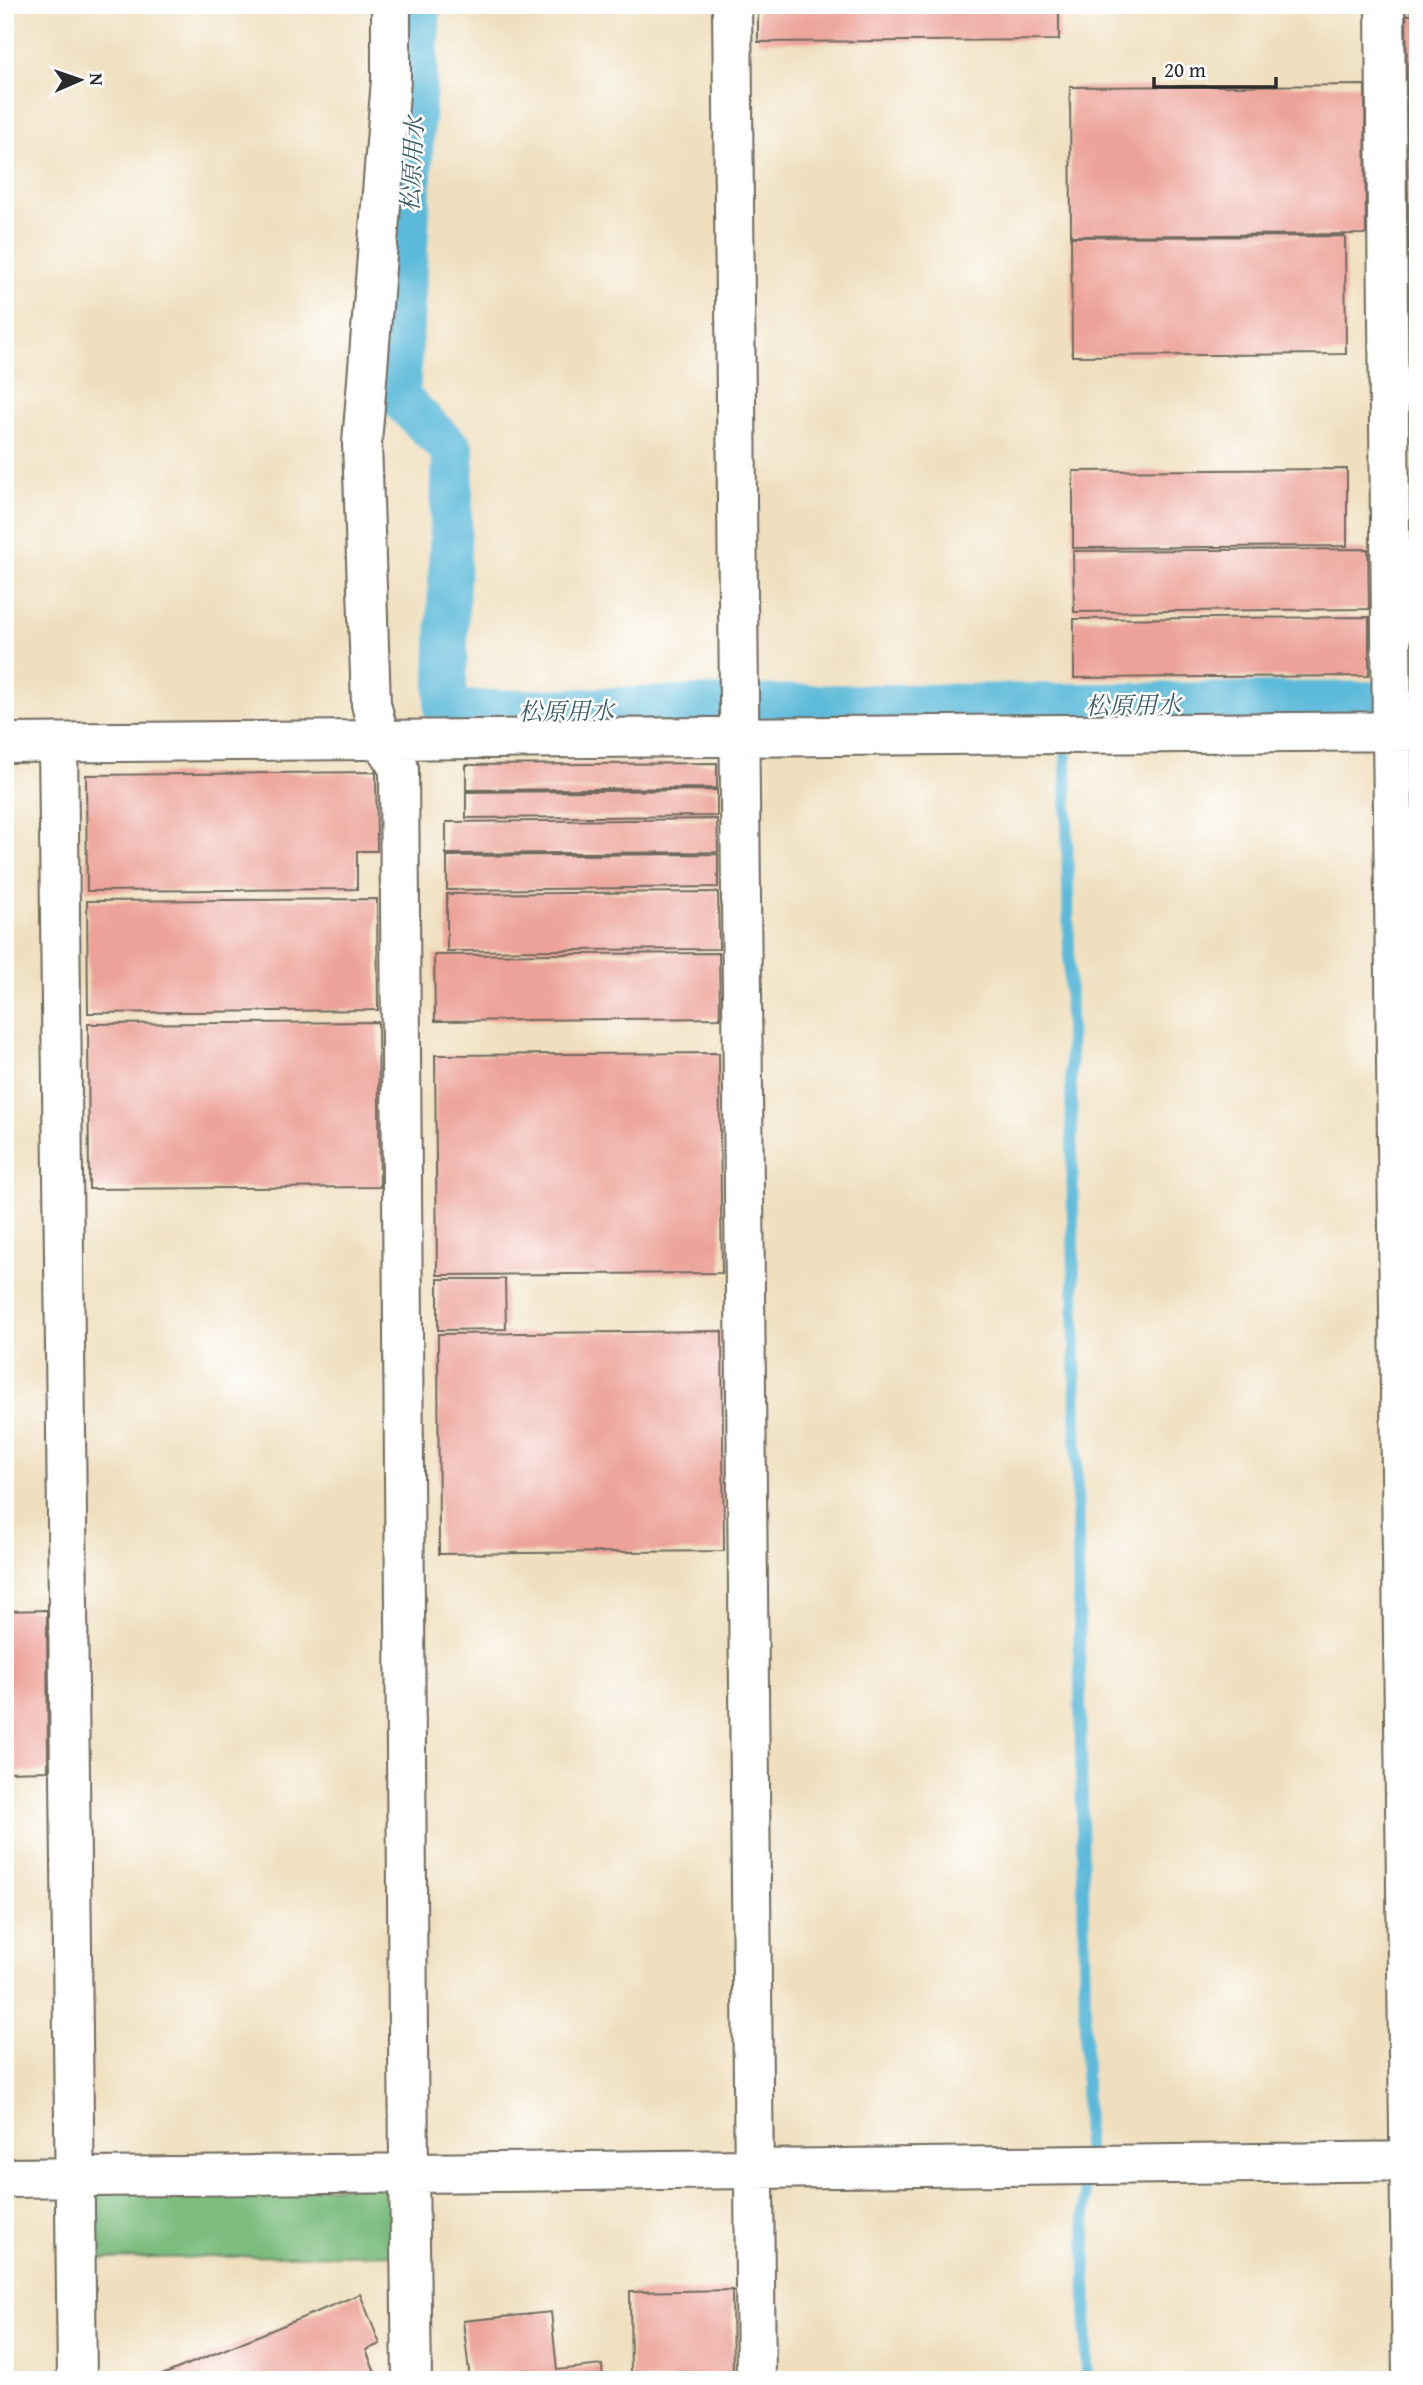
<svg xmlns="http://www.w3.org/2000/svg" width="1423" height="2385" font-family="'Gentium Book Plus','Noto Serif JP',serif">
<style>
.forest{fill:#7bbc7e;stroke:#537454;stroke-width:2}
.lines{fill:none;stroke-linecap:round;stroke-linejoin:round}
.stream{stroke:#5bb9d9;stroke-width:12}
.canal{stroke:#5bb9d9;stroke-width:42}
.building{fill:#eca298}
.minor-casing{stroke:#706a5e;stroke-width:42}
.minor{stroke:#fff;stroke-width:38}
.labels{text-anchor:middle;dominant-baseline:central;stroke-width:5;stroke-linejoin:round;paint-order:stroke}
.water-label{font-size:24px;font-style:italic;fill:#3c5d68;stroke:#fff}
</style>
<rect width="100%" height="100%" fill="#fff"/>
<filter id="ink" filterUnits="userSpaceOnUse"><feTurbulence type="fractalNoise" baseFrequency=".0143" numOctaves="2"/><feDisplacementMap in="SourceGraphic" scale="14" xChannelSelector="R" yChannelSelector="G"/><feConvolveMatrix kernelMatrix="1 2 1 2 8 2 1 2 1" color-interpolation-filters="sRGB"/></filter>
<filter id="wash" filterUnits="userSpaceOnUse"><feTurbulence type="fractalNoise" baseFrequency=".00686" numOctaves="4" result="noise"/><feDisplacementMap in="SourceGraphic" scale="28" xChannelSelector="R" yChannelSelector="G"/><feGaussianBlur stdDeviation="1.57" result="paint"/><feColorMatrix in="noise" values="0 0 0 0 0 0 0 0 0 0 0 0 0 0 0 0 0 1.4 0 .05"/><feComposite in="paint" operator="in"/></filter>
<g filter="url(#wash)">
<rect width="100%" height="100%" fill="#efdfbe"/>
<!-- forest -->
<path class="forest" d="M 397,2186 L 398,2254 L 96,2259 L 95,2191 Z"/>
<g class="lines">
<!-- stream -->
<path class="stream" d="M 432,733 L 445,712
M 1066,756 L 1087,2150
M 1085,2190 L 1087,2380"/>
<!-- canal -->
<path class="canal" d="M 420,5 L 399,398 L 453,451 L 445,712 L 712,706 L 1418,702"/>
</g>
<g id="blocks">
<!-- building -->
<path class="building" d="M 758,5 L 1059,5 L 1059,40 L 758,42 Z
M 1406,5 L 1418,5 L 1418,11 L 1406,11 Z
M 1406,15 L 1418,15 L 1418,134 L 1408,134 Z
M 1365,85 L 1366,234 L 1071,236 L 1070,87 Z
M 1407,137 L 1418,137 L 1418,250 L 1409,250 Z
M 1345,236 L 1346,354 L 1072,356 L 1071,237 Z
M 1409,255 L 1418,255 L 1418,331 L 1410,331 Z
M 1347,469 L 1347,546 L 1073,548 L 1073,471 Z
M 1368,549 L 1369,609 L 1074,612 L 1073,551 Z
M 1369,617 L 1369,676 L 1074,678 L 1074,619 Z
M 717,763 L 717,788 L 466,790 L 466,765 Z
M 376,772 L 377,851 L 357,851 L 357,889 L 87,891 L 86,775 Z
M 717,790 L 717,816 L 466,818 L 466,792 Z
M 717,819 L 718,852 L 446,854 L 446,822 Z
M 718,854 L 718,887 L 447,890 L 447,856 Z
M 718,892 L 719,949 L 447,951 L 447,894 Z
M 377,899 L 378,1010 L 88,1013 L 87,901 Z
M 719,953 L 720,1018 L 435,1021 L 434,955 Z
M 378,1022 L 380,1187 L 89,1189 L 88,1024 Z
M 719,1053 L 722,1273 L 437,1275 L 435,1055 Z
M 438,1279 L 505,1279 L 506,1329 L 438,1330 Z
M 722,1331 L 724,1551 L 439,1554 L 438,1334 Z
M 47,1610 L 48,1771 L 5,1772 L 5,1611 Z
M 732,2290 L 733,2380 L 631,2380 L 630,2292 Z
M 360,2294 L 380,2344 L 366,2350 L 378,2380 L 150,2380 Z
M 551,2312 L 557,2370 L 602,2365 L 603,2380 L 470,2380 L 463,2321 Z"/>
</g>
</g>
<g filter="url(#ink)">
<use href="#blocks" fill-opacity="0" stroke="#706a5e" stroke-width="2"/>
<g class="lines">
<!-- minor casing -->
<g class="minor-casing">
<path id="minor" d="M 391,5 L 391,80 L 362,443 L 371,704 L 380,739 L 399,768 L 409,2173 L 412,2380
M 732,5 L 756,2380
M 1385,5 L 1392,731 L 1412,2380
M 5,743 L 1417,731
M 58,743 L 77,2380
M 5,2178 L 1418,2161"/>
</g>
<!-- minor -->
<use href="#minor" class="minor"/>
</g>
</g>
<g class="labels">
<!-- water labels -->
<g class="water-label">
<text transform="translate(412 164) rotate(-87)">松原用水</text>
<text transform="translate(1133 705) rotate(-1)">松原用水</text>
<text transform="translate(566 711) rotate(-1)">松原用水</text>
</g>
</g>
<!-- margin -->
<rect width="1423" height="2385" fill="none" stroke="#fff" stroke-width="28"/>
<!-- north arrow -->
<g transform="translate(80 80) rotate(88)" stroke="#ffffff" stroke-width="5" paint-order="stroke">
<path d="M0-5L12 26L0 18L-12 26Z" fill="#2b2b2b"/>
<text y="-10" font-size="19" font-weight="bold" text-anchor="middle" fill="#2b2b2b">N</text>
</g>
<!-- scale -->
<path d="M1154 77v10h122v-10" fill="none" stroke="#2b2b2b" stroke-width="3.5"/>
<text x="1164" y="77" font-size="21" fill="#2b2b2b" stroke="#ffffff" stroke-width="5" paint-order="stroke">20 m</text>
</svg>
